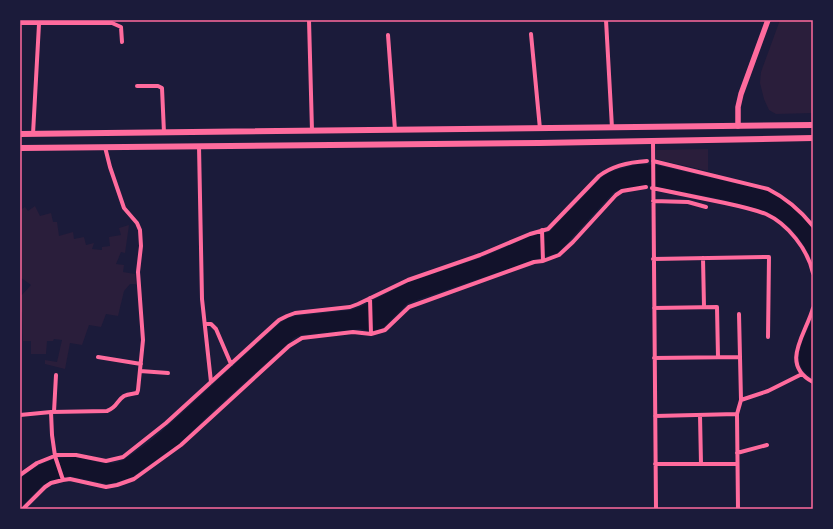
<svg xmlns="http://www.w3.org/2000/svg" width="833" height="529" font-family="'Open Sans',sans-serif">
<style>
.green{fill:#2a1e3b}
.water{fill:#12122b}
.lines{fill:none;stroke-linecap:round;stroke-linejoin:round}
.minor{stroke:#ff6b9d;stroke-width:4}
.secondary{stroke:#ff6b9d;stroke-width:5.5}
.primary{stroke:#ff6b9d;stroke-width:6}
.neatline{fill:none;stroke:#ff6b9d;stroke-width:1.5}
</style>
<rect width="100%" height="100%" fill="#1b1b3a"/>
<!-- green -->
<path class="green" d="M 780,20 L 813,20 L 813,113 L 776,114 L 769,110 L 764,99 L 760,83 L 761,72 Z
M 708,149 L 708,171 L 656,159 L 656,150 Z
M 35,206 L 40,216 L 51,213 L 53,222 L 57,222 L 59,236 L 73,232 L 74,239 L 84,237 L 86,245 L 94,243 L 92,249 L 102,250 L 102,247 L 110,246 L 109,237 L 121,235 L 119,228 L 129,225 L 125,253 L 121,252 L 116,264 L 124,265 L 123,272 L 135,274 L 136,284 L 130,284 L 124,291 L 118,316 L 106,314 L 101,327 L 89,325 L 82,345 L 70,343 L 65,369 L 45,364 L 45,360 L 57,362 L 62,340 L 54,339 L 53,341 L 47,341 L 46,354 L 31,354 L 31,341 L 23,341 L 22,312 L 20,311 L 20,295 L 22,295 L 31,285 L 20,277 L 20,210 L 25,207 L 28,211 Z"/>
<!-- water -->
<path class="water" d="M 639,164 L 656,165 L 751,187 L 767,191 L 779,197 L 802,215 L 813,230 L 813,263 C 803,240 789,222 765,211 L 720,199 L 646,185 L 621,189 L 614,192 L 558,253 L 534,260 L 408,303 L 383,328 L 376,331 L 369,331 L 360,329 L 301,335 L 294,338 L 213,411 L 179,444 L 132,477 L 119,482 L 107,484 L 69,476 L 53,480 L 43,485 L 20,508 L 20,479 C 35,465 54,456 75,457 C 92,459 108,469 125,459 C 149,444 172,422 193,403 C 222,376 251,349 280,323 L 288,318 L 296,316 L 351,310 L 360,307 L 409,282 L 483,257 L 531,236 L 549,232 L 601,178 L 609,172 Z
M 813,318 L 813,378 C 787,365 804,338 813,318 Z"/>
<g class="lines">
<!-- minor -->
<path class="minor" d="M 309,20 L 312,131
M 606,20 L 612,128
M 20,23 L 112,23 L 121,27 L 122,42
M 531,34 L 540,129
M 388,35 L 395,130
M 137,86 L 158,86 L 162,88 L 164,133
M 33,134 L 39,24
M 653,141 L 656,509
M 199,146 L 202,299 L 211,382
M 653,161 L 768,189 C 786,198 800,210 813,226
M 652,188 C 677,193 701,198 725,203 C 739,206 753,209 766,214 C 788,224 808,250 813,273
M 653,201 L 688,202 L 706,207
M 542,230 L 543,261
M 703,258 L 704,307
M 653,259 L 769,257 L 768,337
M 370,298 L 371,334
M 654,308 L 717,307 L 718,357
M 813,308 C 806,334 779,364 813,382
M 205,324 L 211,324 L 216,329 L 231,364
M 98,357 L 141,364
M 654,358 L 740,357
M 140,371 L 168,373
M 741,400 L 768,391 L 802,374
M 54,412 L 56,375
M 20,415 L 51,412
M 700,415 L 701,464
M 655,416 L 737,414
M 737,453 L 767,445
M 655,464 L 737,464
M 20,475 L 37,463 L 57,455 L 76,455 L 106,461 L 123,457 L 166,423 L 279,320 L 287,316 L 295,313 L 350,307 L 358,304 L 408,280 L 480,255 L 530,234 L 548,229 L 599,176 C 612,166 631,162 647,161
M 63,480 L 55,456 L 52,435 L 51,412 L 107,411 C 118,407 116,401 124,396 C 128,394 132,394 137,393 L 138,390 L 143,340 L 138,272 L 141,246 L 140,230 L 137,223 L 124,208 L 110,167 L 105,147
M 23,509 L 45,487 L 51,483 L 63,480 L 70,479 L 106,487 L 117,485 L 134,479 L 181,445 L 289,346 L 302,338 L 353,332 L 371,334 L 385,330 L 409,307 L 534,262 L 543,261 L 559,255 L 573,242 L 616,195 L 622,191 L 646,187
M 738,509 L 737,414 L 741,400 L 739,314"/>
<!-- secondary -->
<path class="secondary" d="M 738,126 L 738,107 L 741,94 L 768,20"/>
<!-- primary -->
<path class="primary" d="M 20,134 L 813,125
M 20,148 L 539,143 L 813,138"/>
</g>
<!-- border -->
<rect width="833" height="529" fill="none" stroke="#1b1b3a" stroke-width="42"/>
<rect x="21" y="21" width="791" height="487" class="neatline"/>
</svg>
